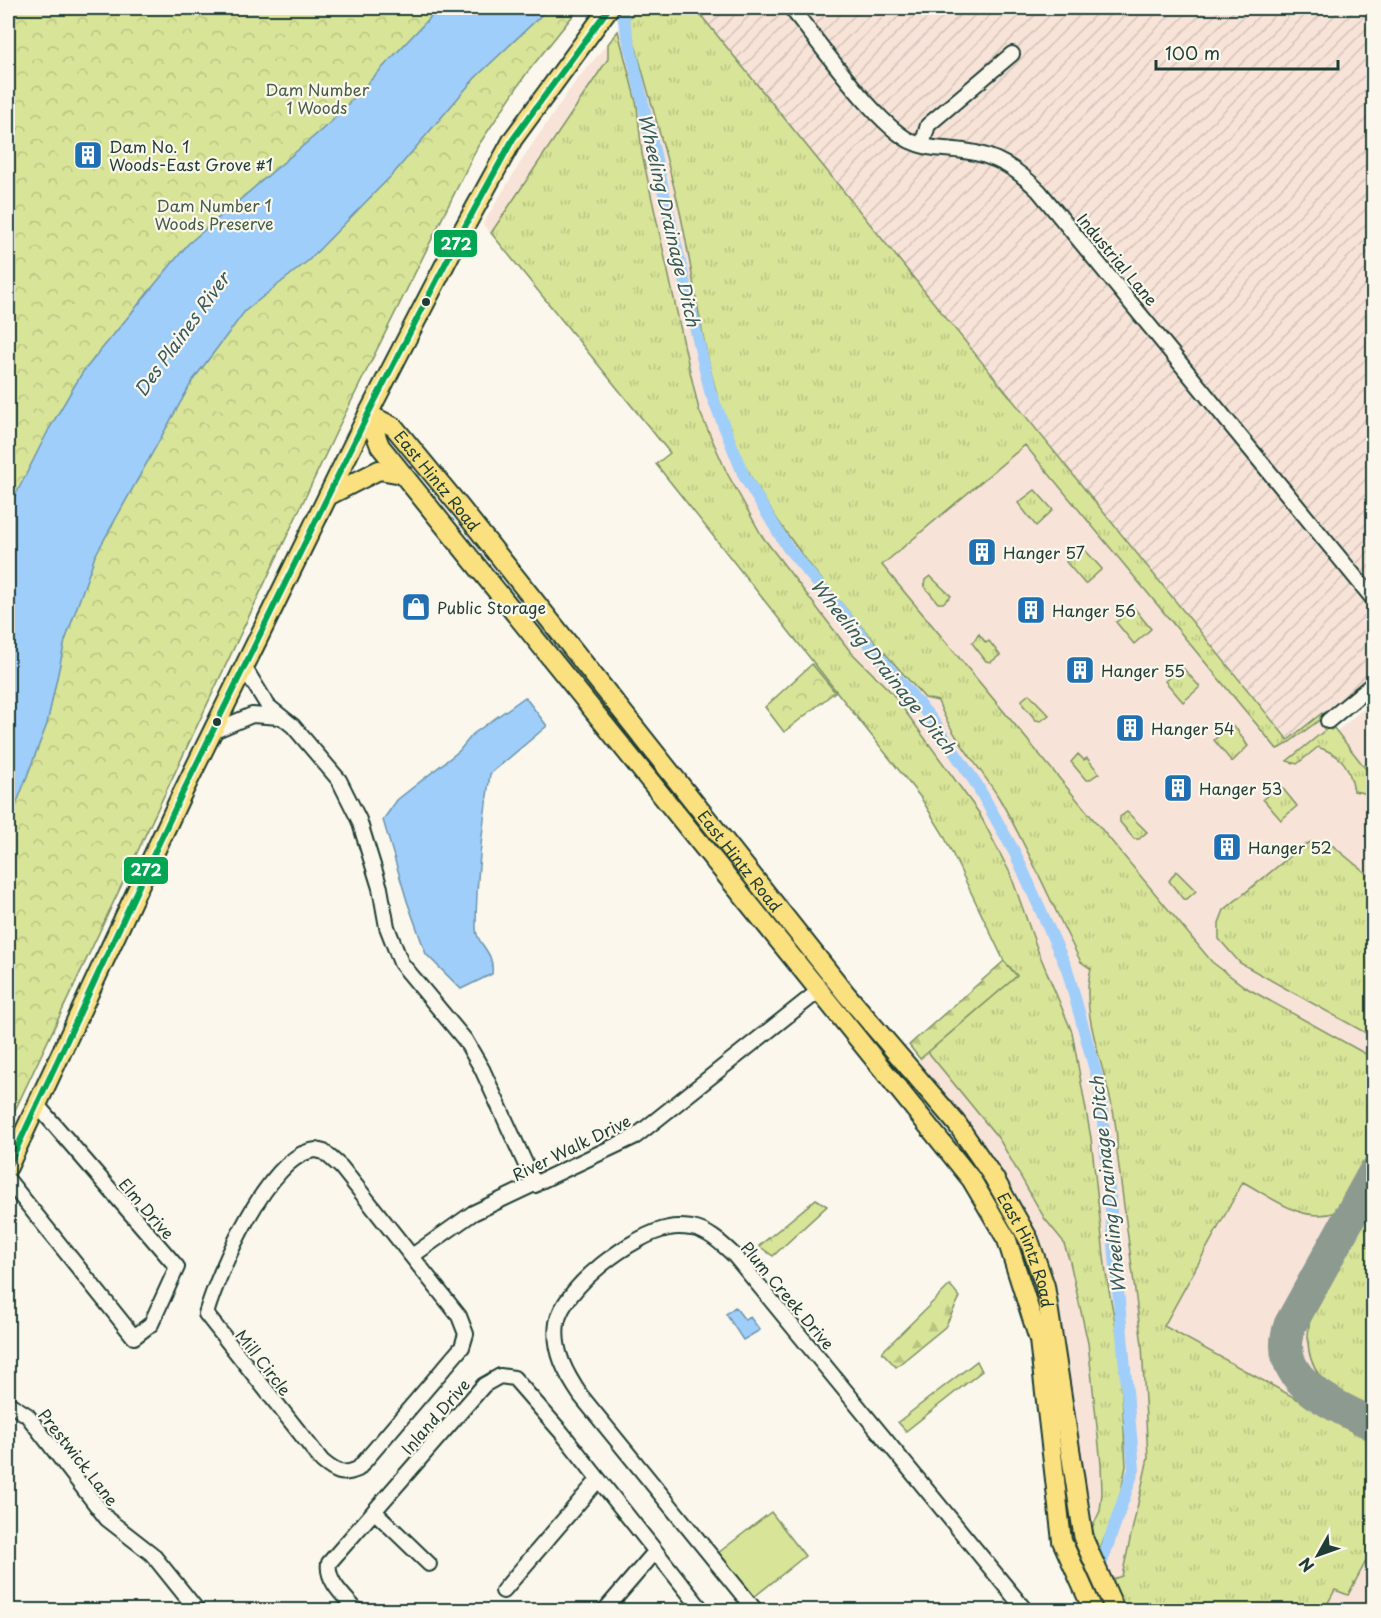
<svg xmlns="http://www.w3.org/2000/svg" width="1381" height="1618" font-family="'Playpen Sans',sans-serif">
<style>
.built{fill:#f7e3d8}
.industrial{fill:url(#industrial-furrows)}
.grass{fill:url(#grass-tufts);stroke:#7c9066;stroke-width:1.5}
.forest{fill:url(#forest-firs);stroke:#7c9066;stroke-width:1.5}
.park{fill:url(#park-crowns);stroke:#7c9066;stroke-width:1.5}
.pitch{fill:#d8e497;stroke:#7c9066;stroke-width:1.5}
.water{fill:#a0cefb;stroke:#6c94ab;stroke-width:1.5}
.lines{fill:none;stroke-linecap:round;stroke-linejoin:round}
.canal{stroke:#a0cefb;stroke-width:12}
.taxiway{stroke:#8d9a90;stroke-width:33}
.minor-casing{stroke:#1f3d34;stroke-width:18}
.major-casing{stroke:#1f3d34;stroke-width:22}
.minor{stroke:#fbf7ec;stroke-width:14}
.major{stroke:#fbe080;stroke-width:18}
.bus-1-casing{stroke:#fbf7ec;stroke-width:10}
.bus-1{stroke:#00a651;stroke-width:6}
.bus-dot{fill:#1f3d34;stroke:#fbf7ec;stroke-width:2}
.labels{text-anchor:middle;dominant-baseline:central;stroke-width:4.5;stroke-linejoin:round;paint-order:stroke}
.park-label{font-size:16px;fill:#445e48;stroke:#fbf7ec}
.poi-label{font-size:16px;fill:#1f3d34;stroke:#fbf7ec;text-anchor:start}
.street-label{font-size:16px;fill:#1f3d34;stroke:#fbf7ec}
.water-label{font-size:18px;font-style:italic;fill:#395a5c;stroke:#fbf7ec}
.line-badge{stroke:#fbf7ec;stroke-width:2}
.badge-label{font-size:16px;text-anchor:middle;font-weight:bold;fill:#fff}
</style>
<defs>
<pattern id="industrial-furrows" width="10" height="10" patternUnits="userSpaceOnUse" patternTransform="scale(1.5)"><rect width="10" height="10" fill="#f7e3d8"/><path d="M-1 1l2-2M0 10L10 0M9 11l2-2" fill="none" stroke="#d3c4ba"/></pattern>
<pattern id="grass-tufts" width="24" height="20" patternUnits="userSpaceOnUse" patternTransform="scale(1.5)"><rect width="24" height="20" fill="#d8e497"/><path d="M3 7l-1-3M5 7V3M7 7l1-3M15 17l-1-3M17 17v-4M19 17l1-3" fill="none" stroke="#b9c483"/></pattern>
<pattern id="forest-firs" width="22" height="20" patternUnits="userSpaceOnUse" patternTransform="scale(1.5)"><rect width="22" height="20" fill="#d8e497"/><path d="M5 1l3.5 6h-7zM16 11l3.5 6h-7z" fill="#b9c483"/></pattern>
<pattern id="park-crowns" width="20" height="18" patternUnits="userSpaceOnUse" patternTransform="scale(1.5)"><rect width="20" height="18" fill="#d8e497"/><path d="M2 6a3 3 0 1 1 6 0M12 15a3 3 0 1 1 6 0" fill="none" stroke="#b9c483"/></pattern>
</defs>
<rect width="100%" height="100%" fill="#fbf7ec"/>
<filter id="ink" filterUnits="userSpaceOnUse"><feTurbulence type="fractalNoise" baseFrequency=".0167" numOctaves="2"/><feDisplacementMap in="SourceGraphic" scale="12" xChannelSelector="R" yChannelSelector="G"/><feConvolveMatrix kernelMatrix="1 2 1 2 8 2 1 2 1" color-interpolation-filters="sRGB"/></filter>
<g filter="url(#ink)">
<!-- built -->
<path class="built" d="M 637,8 L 695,8 L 1288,740 L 1322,713 L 1337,731 L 1373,701 L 1373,1610 L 1121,1610 L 1094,1534 L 1090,1540 L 1045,1260 L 1015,1191 L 992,1154 L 917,1062 L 1017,976 L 1004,961 L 943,834 L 921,798 L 656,464 L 670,453 L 483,224 L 525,155 L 573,85 Z"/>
<!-- industrial -->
<path class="industrial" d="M 695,8 L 1373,8 L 1373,673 L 1289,740 Z"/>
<!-- grass -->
<path class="grass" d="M 637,8 L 695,8 L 1288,740 L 1322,713 L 1325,716 L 1284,746 L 1277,749 L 1025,445 L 882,565 L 1212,962 L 1245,987 L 1373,1058 L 1373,1146 L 1337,1212 C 1303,1224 1273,1198 1243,1182 L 1164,1326 L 1373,1441 L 1373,1548 L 1348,1595 L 1335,1590 L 1324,1610 L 1124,1610 L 1110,1580 L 1122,1576 L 1148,1458 L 1142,1345 L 1117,1152 C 1120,1094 1076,1021 1091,969 L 1081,962 C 1053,908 1030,851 999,798 C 979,765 951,737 938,701 L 925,698 C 859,624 789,551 743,462 C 704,385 698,294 680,212 C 665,147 645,83 628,19 Z
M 618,31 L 637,106 L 642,154 L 689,367 L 699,410 L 727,473 L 762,536 L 850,651 L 892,693 L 979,813 L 1010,873 L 1038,951 L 1072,1032 L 1091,1138 L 1106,1274 L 1119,1343 L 1126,1466 L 1117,1511 L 1099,1550 L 1092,1528 L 1100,1511 L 1102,1493 L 1101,1464 L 1088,1343 L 1070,1262 L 1063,1241 L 1045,1219 L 999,1139 L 928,1052 L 1017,976 L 1004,961 L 943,834 L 921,798 L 656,464 L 670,453 L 491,233 L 608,59 L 608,44 Z
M 1035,490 L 1053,510 L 1036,526 L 1018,503 Z
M 1084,549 L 1102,569 L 1085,584 L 1066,562 Z
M 930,576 L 951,596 L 943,603 L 938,603 L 924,586 L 925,580 Z
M 1134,608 L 1151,629 L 1134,644 L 1116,622 Z
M 979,634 L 986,643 L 989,641 L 1000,655 L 991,662 L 986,661 L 972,643 Z
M 1182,667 L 1200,687 L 1183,702 L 1165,681 Z
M 1029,694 L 1049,715 L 1041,721 L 1036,720 L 1023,705 L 1022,700 Z
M 1230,726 L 1235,727 L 1248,746 L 1232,762 L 1214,740 Z
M 1329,727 L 1331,730 L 1334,728 L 1373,778 L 1373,856 L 1370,854 C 1368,833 1372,815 1369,794 L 1354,791 C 1349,765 1343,756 1318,747 L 1297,764 L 1287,761 Z
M 1078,754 L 1084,760 L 1087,758 L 1099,773 L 1089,780 L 1086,780 L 1071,762 Z
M 1280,785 L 1297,806 L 1281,820 L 1263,799 Z
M 1127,812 L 1147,832 L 1139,839 L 1134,839 L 1120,822 L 1120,817 Z
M 1311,842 L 1325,842 L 1333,846 L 1373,879 L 1373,1037 L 1240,963 L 1219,939 L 1219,923 L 1224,910 L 1304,845 Z
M 1176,871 L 1196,891 L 1187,899 L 1183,899 L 1169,881 Z
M 1373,1202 L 1374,1408 L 1373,1408 C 1327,1394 1300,1369 1310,1319 Z"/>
<!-- forest -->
<path class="forest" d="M 1004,961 L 1017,976 L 920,1059 L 909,1045 Z
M 816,1199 L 827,1206 L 773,1256 L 759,1246 Z
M 950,1285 L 960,1297 L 945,1327 L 896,1367 L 882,1352 Z
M 977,1361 L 982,1371 L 906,1431 L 898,1422 Z"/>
<!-- park -->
<path class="park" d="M 8,8 L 579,8 L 526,74 L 478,146 L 340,424 L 8,1125 Z
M 812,664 L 835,692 L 784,732 L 765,707 Z"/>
<!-- pitch -->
<path class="pitch" d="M 771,1512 L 805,1556 L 754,1597 L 718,1553 Z"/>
<!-- water -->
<path class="water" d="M 439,8 L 549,8 L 475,78 L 394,173 L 309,260 L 245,311 L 193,380 L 95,556 L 65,641 L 47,724 L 8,826 L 8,510 L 49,429 L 82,373 L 188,244 L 332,121 Z
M 525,697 L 547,726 L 490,774 C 483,825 476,877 476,928 C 476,945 495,950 492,974 L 461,989 L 426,954 L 407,901 L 383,820 L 397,800 L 459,751 L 473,734 Z
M 735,1307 L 745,1320 L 750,1317 L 760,1330 L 743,1340 L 726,1314 Z"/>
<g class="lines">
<!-- canal -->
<path class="canal" d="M 621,8 L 710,391 L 744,476 L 788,548 L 930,717 L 977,785 L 1016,855 L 1067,969 L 1100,1088 L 1134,1469 L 1094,1585 L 1092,1603"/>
<!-- taxiway -->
<path class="taxiway" d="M 1374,1173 L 1290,1325 C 1271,1382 1334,1404 1374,1425"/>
<!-- minor casing -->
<g class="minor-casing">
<path id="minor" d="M 791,8 C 820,43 873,121 910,141 C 928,150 946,148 964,151 C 996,155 1017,169 1039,191 L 1374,600
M 922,145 L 928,125 L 1012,54
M 244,667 L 268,706 L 293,726 L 339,780 L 359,820 L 380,888 L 387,927 L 401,963 L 465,1040 L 482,1069 L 535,1185
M 1328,721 L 1374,683
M 212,732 L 252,715 L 280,717
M 316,1150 L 324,1152 L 341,1167 L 459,1316 L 466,1334 L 462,1347 L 358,1469 C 342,1476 335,1472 322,1461 L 206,1314 C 218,1273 269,1153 316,1150 Z
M 8,1180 L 134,1337 L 151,1324 L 177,1267 L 38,1106
M 412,1256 L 473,1213 L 636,1136 L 821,989
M 8,1403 L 27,1415 L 107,1519 L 152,1554 L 197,1610
M 374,1511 L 429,1564
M 503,1591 L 598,1480
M 356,1610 C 345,1597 326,1581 329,1563 L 484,1385 L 500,1376 L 514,1378 L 562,1433 L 702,1610
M 605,1610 L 655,1552
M 755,1610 L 581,1396 C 566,1374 553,1351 557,1323 C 563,1287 634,1234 669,1228 C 676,1226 685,1227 692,1228 C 709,1231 722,1244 734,1255 L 1025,1610"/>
</g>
<!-- major casing -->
<g class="major-casing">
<g id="major">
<path id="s1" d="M 368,414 L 394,427 L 460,507 L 847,995 L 957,1124 L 994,1178 L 1029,1240 L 1045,1286 L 1084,1540 L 1115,1610"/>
<path d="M 368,414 L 380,446 L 971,1179 L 1007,1240 L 1039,1340 L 1062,1541 L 1093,1610"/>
<path d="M 328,496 L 379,470 L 402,474"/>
<path d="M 8,1167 L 179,800 L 368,414 L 457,241 L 513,139 L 609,8"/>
</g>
</g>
<!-- minor -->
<use href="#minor" class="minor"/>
<!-- major -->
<use href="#major" class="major"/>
<!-- bus-1 casing -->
<g class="bus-1-casing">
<path id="bus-1" d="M 8,1167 L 179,800 L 368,414 L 457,241 L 513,139 L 609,8"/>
</g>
<!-- bus-1 -->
<use href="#bus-1" class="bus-1"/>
</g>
</g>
<!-- icons -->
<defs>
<g id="building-square" transform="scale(1.5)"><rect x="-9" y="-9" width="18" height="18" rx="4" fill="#1f6fb2" stroke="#fbf7ec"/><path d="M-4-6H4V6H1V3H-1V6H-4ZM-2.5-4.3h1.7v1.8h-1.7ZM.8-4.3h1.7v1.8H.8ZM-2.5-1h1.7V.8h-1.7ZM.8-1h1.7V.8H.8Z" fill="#fff"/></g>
<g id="shop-square" transform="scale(1.5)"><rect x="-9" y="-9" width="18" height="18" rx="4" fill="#1f6fb2" stroke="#fbf7ec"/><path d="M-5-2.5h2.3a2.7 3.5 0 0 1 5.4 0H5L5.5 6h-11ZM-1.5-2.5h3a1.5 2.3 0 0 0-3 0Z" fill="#fff"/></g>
</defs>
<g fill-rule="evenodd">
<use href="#building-square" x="88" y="155"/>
<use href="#building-square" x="982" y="552"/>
<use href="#shop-square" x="416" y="607"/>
<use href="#building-square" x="1031" y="610"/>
<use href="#building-square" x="1080" y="670"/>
<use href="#building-square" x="1130" y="728"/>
<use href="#building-square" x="1178" y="788"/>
<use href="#building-square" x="1227" y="847"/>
</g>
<!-- markers -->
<g class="bus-dot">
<circle cx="426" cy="302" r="5"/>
<circle cx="217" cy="722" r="5"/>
</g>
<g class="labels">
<!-- park labels -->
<g class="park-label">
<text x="317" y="89">Dam Number<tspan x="317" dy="18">1 Woods</tspan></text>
<text x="214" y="205">Dam Number 1<tspan x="214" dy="18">Woods Preserve</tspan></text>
</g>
<!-- poi labels -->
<g class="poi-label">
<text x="109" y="146">Dam No. 1<tspan x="109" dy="18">Woods-East Grove #1</tspan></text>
<text x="1003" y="552">Hanger 57</text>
<text x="437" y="607">Public Storage</text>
<text x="1052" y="610">Hanger 56</text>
<text x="1101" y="670">Hanger 55</text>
<text x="1151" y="728">Hanger 54</text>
<text x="1199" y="788">Hanger 53</text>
<text x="1248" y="847">Hanger 52</text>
</g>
<!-- street labels -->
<g class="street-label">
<text transform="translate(1118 259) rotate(50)">Industrial Lane</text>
<text stroke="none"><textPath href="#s1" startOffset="98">East Hintz Road</textPath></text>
<text stroke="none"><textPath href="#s1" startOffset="584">East Hintz Road</textPath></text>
<text transform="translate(571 1147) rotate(-26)">River Walk Drive</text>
<text transform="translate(147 1208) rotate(49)">Elm Drive</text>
<text stroke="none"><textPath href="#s1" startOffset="1070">East Hintz Road</textPath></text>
<text transform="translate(788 1295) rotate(50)">Plum Creek Drive</text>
<text transform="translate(264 1362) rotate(52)">Mill Circle</text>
<text transform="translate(435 1416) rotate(-49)">Inland Drive</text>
<text transform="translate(79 1457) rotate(52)">Prestwick Lane</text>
</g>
<!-- water labels -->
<g class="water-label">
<text transform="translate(670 220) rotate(77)">Wheeling Drainage Ditch</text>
<text transform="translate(181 334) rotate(-54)">Des Plaines River</text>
<text transform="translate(884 666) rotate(51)">Wheeling Drainage Ditch</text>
<text transform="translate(1107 1185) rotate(-96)">Wheeling Drainage Ditch</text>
</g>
</g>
<g class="line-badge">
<rect x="433" y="229" width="45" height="29" rx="6" fill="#00a651"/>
<rect x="123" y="856" width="46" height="29" rx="6" fill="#00a651"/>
</g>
<g class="badge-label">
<text x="456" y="250">272</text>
<text x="146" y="876">272</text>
</g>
<!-- margin -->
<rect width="1381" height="1618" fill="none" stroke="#fbf7ec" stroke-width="30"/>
<rect x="15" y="15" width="1351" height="1588" fill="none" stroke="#1f3d34" stroke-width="2" filter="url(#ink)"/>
<!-- north arrow -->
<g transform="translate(1318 1555) rotate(230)" stroke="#fbf7ec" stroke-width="4.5" paint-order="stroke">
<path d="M0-4.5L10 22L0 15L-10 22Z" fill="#1f3d34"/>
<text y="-9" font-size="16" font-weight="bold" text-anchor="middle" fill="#1f3d34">N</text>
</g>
<!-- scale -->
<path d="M1156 60v9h182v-9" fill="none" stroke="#1f3d34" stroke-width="3"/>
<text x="1165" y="60" font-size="18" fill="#1f3d34" stroke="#fbf7ec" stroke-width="4.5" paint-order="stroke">100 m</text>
</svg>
